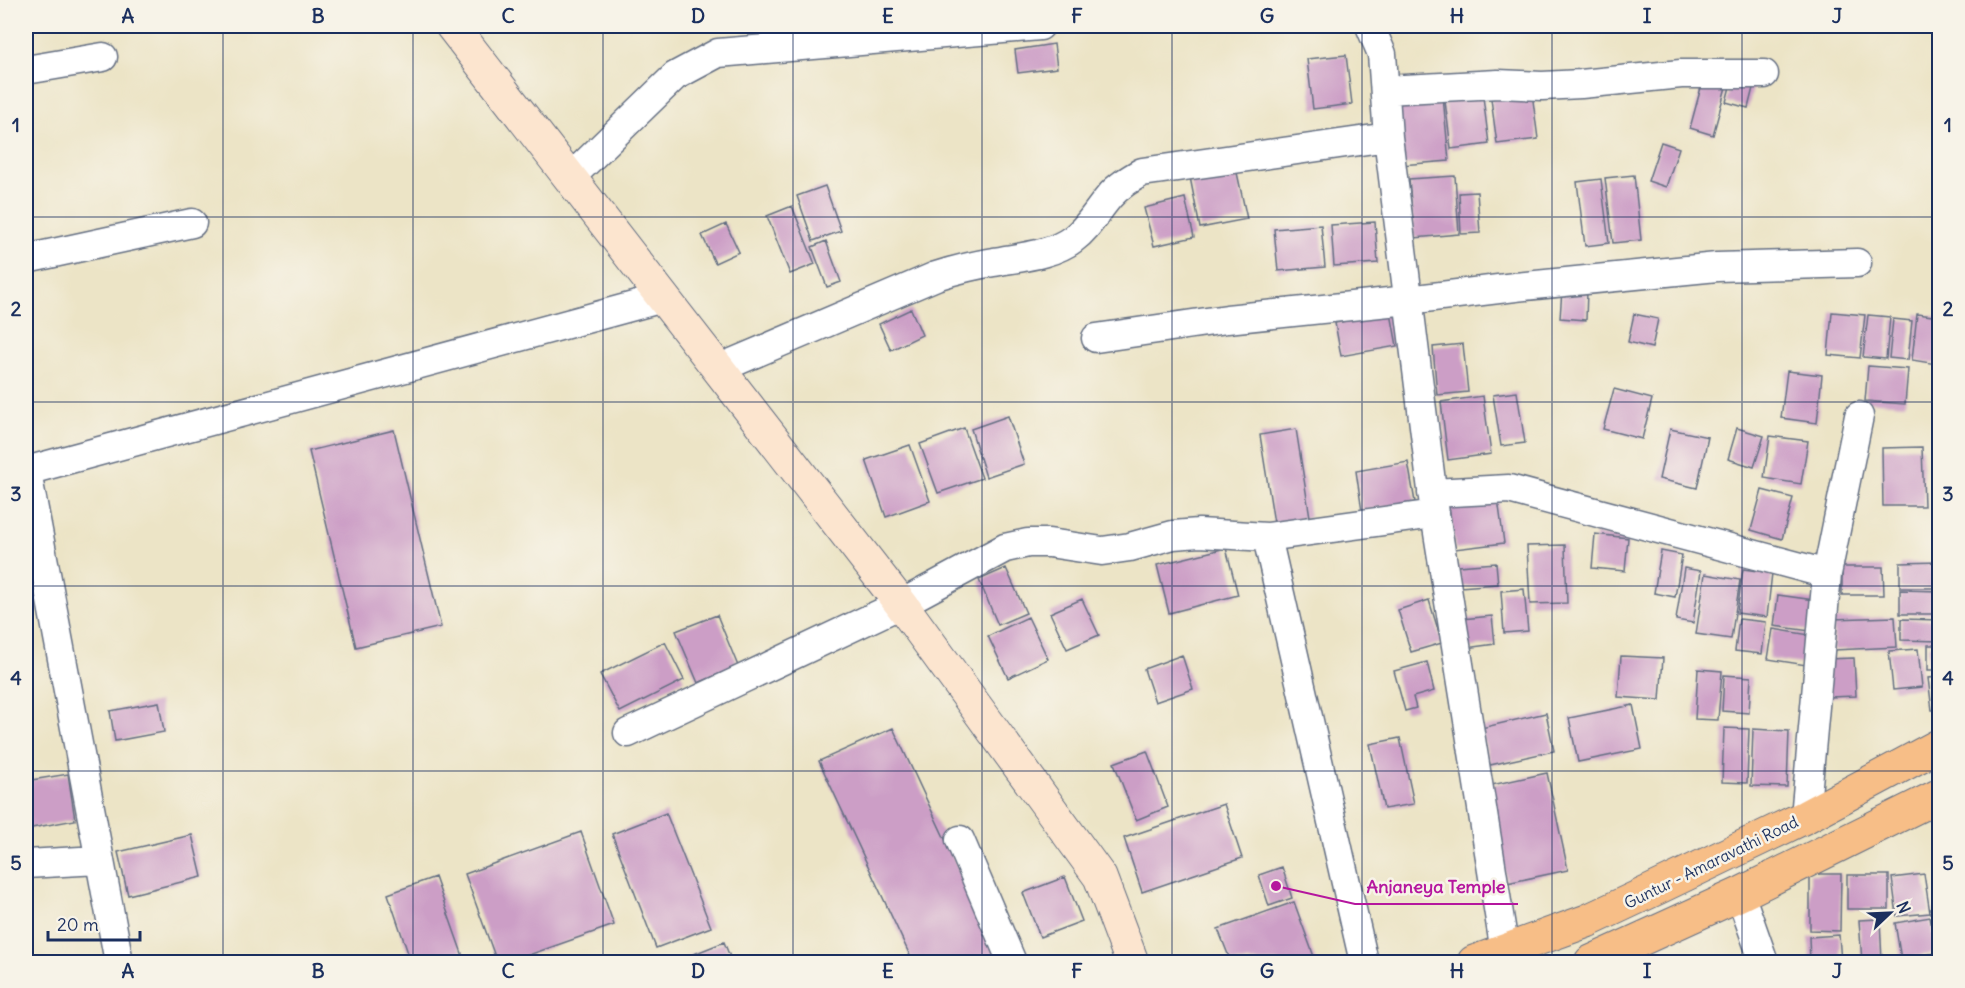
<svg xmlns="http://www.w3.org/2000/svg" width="1965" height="988" font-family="Delius,sans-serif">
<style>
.building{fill:#cc9ec6}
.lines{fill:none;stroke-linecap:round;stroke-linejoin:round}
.minor-casing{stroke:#646e82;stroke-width:31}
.secondary-casing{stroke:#646e82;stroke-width:35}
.primary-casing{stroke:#646e82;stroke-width:35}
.minor{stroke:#fff;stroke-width:28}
.secondary{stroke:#fce5cf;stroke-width:33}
.primary{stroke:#f7be87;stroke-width:33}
.grid{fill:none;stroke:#1b2f5e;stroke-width:1.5;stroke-opacity:0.55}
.labels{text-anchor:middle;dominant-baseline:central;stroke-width:5;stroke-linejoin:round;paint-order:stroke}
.street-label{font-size:16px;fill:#1b2f5e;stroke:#f7f3e8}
.leader{fill:none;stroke:#b5179e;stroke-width:2}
.callout-dot{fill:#b5179e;stroke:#f7f3e8;stroke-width:2}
.callout-label{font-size:18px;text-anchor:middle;font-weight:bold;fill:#b5179e;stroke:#f7f3e8;stroke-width:5;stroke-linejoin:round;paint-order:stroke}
.neatline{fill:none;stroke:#1b2f5e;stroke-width:2}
.grid-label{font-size:20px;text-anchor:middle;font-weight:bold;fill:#1b2f5e}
</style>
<rect width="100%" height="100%" fill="#f7f3e8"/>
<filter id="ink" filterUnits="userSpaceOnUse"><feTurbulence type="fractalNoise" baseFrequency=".0167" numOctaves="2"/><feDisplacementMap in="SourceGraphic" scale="12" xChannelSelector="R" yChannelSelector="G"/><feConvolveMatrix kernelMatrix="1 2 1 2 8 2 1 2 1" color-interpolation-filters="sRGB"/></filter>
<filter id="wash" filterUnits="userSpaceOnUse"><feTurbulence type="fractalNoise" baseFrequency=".008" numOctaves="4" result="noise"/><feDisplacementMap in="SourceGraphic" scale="24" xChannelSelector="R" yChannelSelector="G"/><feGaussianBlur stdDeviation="1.35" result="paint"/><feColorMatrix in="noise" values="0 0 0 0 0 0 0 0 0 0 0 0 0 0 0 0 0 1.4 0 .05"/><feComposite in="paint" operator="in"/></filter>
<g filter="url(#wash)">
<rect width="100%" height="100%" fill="#ece4c6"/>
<g id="blocks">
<!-- building -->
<path class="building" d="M 1054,44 L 1057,68 L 1018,73 L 1015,50 Z
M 1346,55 L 1352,104 L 1313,109 L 1307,59 Z
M 1732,79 L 1754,84 L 1748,108 L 1726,102 Z
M 1703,80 L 1726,87 L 1713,135 L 1690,128 Z
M 1482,89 L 1489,144 L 1451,149 L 1444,93 Z
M 1532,93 L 1538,139 L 1497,144 L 1491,99 Z
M 1443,97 L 1449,161 L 1401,165 L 1394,102 Z
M 1661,142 L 1679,148 L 1666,187 L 1648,181 Z
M 1236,168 L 1247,219 L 1200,228 L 1190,177 Z
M 1634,175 L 1641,240 L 1613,243 L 1605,178 Z
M 1455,176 L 1459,234 L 1414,238 L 1409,179 Z
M 1601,179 L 1609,243 L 1585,246 L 1577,182 Z
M 825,186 L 841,231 L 813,241 L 797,196 Z
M 1477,192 L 1480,233 L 1461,234 L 1459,193 Z
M 1185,198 L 1194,237 L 1154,246 L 1144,208 Z
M 792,206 L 815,264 L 790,274 L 767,216 Z
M 1375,222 L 1378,263 L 1334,266 L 1331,225 Z
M 726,224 L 739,252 L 715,263 L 702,235 Z
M 1321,225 L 1325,267 L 1278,271 L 1274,229 Z
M 1936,232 L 1940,232 L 1940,264 L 1936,264 Z
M 826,241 L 841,282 L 827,287 L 812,247 Z
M 1562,290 L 1587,291 L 1586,320 L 1560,318 Z
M 911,309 L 922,335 L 891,350 L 879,324 Z
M 1832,312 L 1865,315 L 1860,358 L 1828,355 Z
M 1391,313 L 1397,346 L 1341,356 L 1335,323 Z
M 1634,314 L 1658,319 L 1652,348 L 1628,342 Z
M 1917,314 L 1940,317 L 1936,364 L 1912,360 Z
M 1868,315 L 1890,317 L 1886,359 L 1863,357 Z
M 1893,319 L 1912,321 L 1908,360 L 1889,358 Z
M 1463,344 L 1468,392 L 1437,395 L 1433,347 Z
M 1868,366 L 1908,369 L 1905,404 L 1865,401 Z
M 1787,371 L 1822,375 L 1817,423 L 1781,418 Z
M 1614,389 L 1652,399 L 1642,439 L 1603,429 Z
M 1517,392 L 1525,443 L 1501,446 L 1493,395 Z
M 1483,396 L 1491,454 L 1448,460 L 1441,402 Z
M 1008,416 L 1024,464 L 986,477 L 971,429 Z
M 964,428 L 982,478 L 938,493 L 920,444 Z
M 1737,428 L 1764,436 L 1754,467 L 1728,459 Z
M 1296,429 L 1310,517 L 1274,523 L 1260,435 Z
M 1670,429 L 1708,437 L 1697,488 L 1659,479 Z
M 394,430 L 441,627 L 356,647 L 309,451 Z
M 1770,436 L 1808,441 L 1801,484 L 1764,478 Z
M 910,445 L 930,501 L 886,517 L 866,460 Z
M 1922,447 L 1924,506 L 1883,506 L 1882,448 Z
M 1408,462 L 1415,502 L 1362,511 L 1356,471 Z
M 1762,490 L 1793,498 L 1782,539 L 1751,530 Z
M 1498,499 L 1504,543 L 1455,549 L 1449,506 Z
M 1595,534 L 1628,538 L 1625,571 L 1592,568 Z
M 1565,545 L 1567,603 L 1530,604 L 1527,546 Z
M 1226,548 L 1238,595 L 1169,613 L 1157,565 Z
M 1661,551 L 1682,555 L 1675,597 L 1654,593 Z
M 1940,562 L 1940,588 L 1900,588 L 1900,563 Z
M 1496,563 L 1498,584 L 1460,587 L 1458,566 Z
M 1842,567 L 1883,567 L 1884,595 L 1842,595 Z
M 1006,568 L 1026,613 L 998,625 L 979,580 Z
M 1684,568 L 1701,571 L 1693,623 L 1676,620 Z
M 1743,569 L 1772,573 L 1767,617 L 1737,613 Z
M 1705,574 L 1740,580 L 1731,639 L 1696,634 Z
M 1524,589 L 1528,631 L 1504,633 L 1501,591 Z
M 1900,590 L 1940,591 L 1940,614 L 1900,614 Z
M 1778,595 L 1814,600 L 1810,631 L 1774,626 Z
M 1082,599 L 1099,635 L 1067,649 L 1050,613 Z
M 1429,600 L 1442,643 L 1411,652 L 1398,610 Z
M 717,615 L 738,666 L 698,683 L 676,631 Z
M 1492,616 L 1495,644 L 1466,648 L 1462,619 Z
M 1028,617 L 1048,659 L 1008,678 L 988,636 Z
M 1895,617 L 1897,647 L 1834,650 L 1833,619 Z
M 1739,619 L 1766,622 L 1762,654 L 1735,651 Z
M 1901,619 L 1940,620 L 1940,641 L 1901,640 Z
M 1773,629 L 1810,635 L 1806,665 L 1768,659 Z
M 665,642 L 684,680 L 620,712 L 600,674 Z
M 1928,645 L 1940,645 L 1940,670 L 1928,670 Z
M 1918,649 L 1922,687 L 1893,690 L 1889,651 Z
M 1182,655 L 1193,689 L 1155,702 L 1144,669 Z
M 1621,656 L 1663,658 L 1660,700 L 1618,697 Z
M 1854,658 L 1856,696 L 1829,697 L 1827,659 Z
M 1427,662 L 1434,691 L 1413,697 L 1416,708 L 1405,711 L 1394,671 Z
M 1698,669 L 1722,671 L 1718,720 L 1695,719 Z
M 1724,675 L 1751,677 L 1749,713 L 1722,711 Z
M 1940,677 L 1940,710 L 1932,710 L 1928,678 Z
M 159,702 L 164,732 L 115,741 L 110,711 Z
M 1633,705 L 1642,749 L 1578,762 L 1569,718 Z
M 1546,713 L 1554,751 L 1490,765 L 1481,728 Z
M 893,728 L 1000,957 L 989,962 L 913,962 L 819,761 Z
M 1724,728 L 1749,729 L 1747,783 L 1722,782 Z
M 1753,729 L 1789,731 L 1787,787 L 1751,786 Z
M 1400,738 L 1414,804 L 1384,809 L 1370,744 Z
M 1147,751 L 1168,807 L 1136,820 L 1114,763 Z
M 1547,773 L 1568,870 L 1507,883 L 1487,786 Z
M 68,774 L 75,820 L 26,829 L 26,781 Z
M 1224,804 L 1242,858 L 1142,892 L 1124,838 Z
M 666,813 L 711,927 L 656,948 L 612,834 Z
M 581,832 L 614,925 L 509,962 L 497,962 L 465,874 Z
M 192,835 L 202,877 L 128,895 L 118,852 Z
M 1282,867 L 1292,898 L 1269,906 L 1259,875 Z
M 1810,874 L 1841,874 L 1840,931 L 1810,930 Z
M 1924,874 L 1930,913 L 1897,916 L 1892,878 Z
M 1847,875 L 1889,875 L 1889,909 L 1847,909 Z
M 435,877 L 465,962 L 411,962 L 388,894 Z
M 1065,877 L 1082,921 L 1040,937 L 1023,893 Z
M 1294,902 L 1316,962 L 1231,962 L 1218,929 Z
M 1930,917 L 1936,953 L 1901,959 L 1895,923 Z
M 1880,919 L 1882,962 L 1862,962 L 1859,920 Z
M 1839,935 L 1841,962 L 1810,962 L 1809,937 Z
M 724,942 L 732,962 L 674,962 Z"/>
</g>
</g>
<g filter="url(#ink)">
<use href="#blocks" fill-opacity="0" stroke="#646e82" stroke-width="1.5"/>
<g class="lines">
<!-- minor casing -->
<g class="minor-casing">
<path id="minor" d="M 1370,26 L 1382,54 L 1388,137 L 1435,514 L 1505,952
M 26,70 L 103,57
M 1385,90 L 1498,84 L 1542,86 L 1581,84 L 1681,74 L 1764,74
M 570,178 L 675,76 L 718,53 L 1040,26
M 26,259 L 192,223
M 1096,338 L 1227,319 L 1408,300 L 1515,287 L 1717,267 L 1857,263
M 718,369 L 936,276 C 955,270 974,265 994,262 C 1020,257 1052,255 1073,239 C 1088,228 1097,211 1109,197 C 1118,186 1130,179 1142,172 L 1388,137
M 26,467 L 119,962
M 26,471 L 663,298
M 1432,493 L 1509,489 L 1827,574
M 1267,537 L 1364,962
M 628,733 L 901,604 L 1005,548 L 1028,543 L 1049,543 L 1102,551 L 1130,547 L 1173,535 L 1199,533 L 1267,537 L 1435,514
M 1805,817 L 1827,574 L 1859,416
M 960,840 L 1012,962
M 26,864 L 99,860
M 1740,894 L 1764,962"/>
</g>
<!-- secondary casing -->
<g class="secondary-casing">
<path id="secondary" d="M 452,26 L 901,604 L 1100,877 L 1132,962"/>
</g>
<!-- primary casing -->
<g class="primary-casing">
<path id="primary" d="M 1474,962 L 1587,921 L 1653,890 L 1805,817 L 1940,745
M 1591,962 L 1740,894 L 1940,795"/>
</g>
<!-- minor -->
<use href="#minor" class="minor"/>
<!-- secondary -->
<use href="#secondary" class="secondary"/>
<!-- primary -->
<use href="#primary" class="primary"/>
</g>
</g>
<!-- grid -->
<path class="grid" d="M 223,26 L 223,962M 413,26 L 413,962M 603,26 L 603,962M 793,26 L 793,962M 982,26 L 982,962M 1172,26 L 1172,962M 1362,26 L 1362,962M 1552,26 L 1552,962M 1742,26 L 1742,962M 26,217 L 1940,217M 26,402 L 1940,402M 26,586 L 1940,586M 26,771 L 1940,771"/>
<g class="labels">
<!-- street labels -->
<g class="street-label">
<text transform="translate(1711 862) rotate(-26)">Guntur - Amaravathi Road</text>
</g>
</g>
<!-- callouts -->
<path class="leader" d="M1276 886L1355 904H1518"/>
<circle class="callout-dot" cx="1276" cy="886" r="6"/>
<g class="callout-label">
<text x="1436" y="893">Anjaneya Temple</text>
</g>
<!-- margin -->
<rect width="1965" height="988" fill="none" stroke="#f7f3e8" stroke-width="66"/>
<!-- north arrow -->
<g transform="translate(1890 913) rotate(67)" stroke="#f7f3e8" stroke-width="4.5" paint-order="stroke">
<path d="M0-4.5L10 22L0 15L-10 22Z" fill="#1b2f5e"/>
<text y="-9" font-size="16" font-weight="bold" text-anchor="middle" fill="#1b2f5e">N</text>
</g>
<!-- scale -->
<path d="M48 931v9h92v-9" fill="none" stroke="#1b2f5e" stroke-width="3"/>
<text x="57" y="931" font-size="18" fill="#1b2f5e" stroke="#f7f3e8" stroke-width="4.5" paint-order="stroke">20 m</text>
<rect x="33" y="33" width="1899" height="922" class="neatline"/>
<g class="grid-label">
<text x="128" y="23">A</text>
<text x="318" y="23">B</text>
<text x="508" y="23">C</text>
<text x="698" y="23">D</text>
<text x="888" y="23">E</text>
<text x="1077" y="23">F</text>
<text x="1267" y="23">G</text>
<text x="1457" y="23">H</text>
<text x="1647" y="23">I</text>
<text x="1837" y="23">J</text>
<text x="16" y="132">1</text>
<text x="1948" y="132">1</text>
<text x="16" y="316">2</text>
<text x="1948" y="316">2</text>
<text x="16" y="501">3</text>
<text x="1948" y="501">3</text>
<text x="16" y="685">4</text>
<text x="1948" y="685">4</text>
<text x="16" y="870">5</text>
<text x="1948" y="870">5</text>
<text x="128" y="978">A</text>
<text x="318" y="978">B</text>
<text x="508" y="978">C</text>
<text x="698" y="978">D</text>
<text x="888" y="978">E</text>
<text x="1077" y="978">F</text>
<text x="1267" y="978">G</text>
<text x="1457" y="978">H</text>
<text x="1647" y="978">I</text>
<text x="1837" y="978">J</text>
</g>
</svg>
